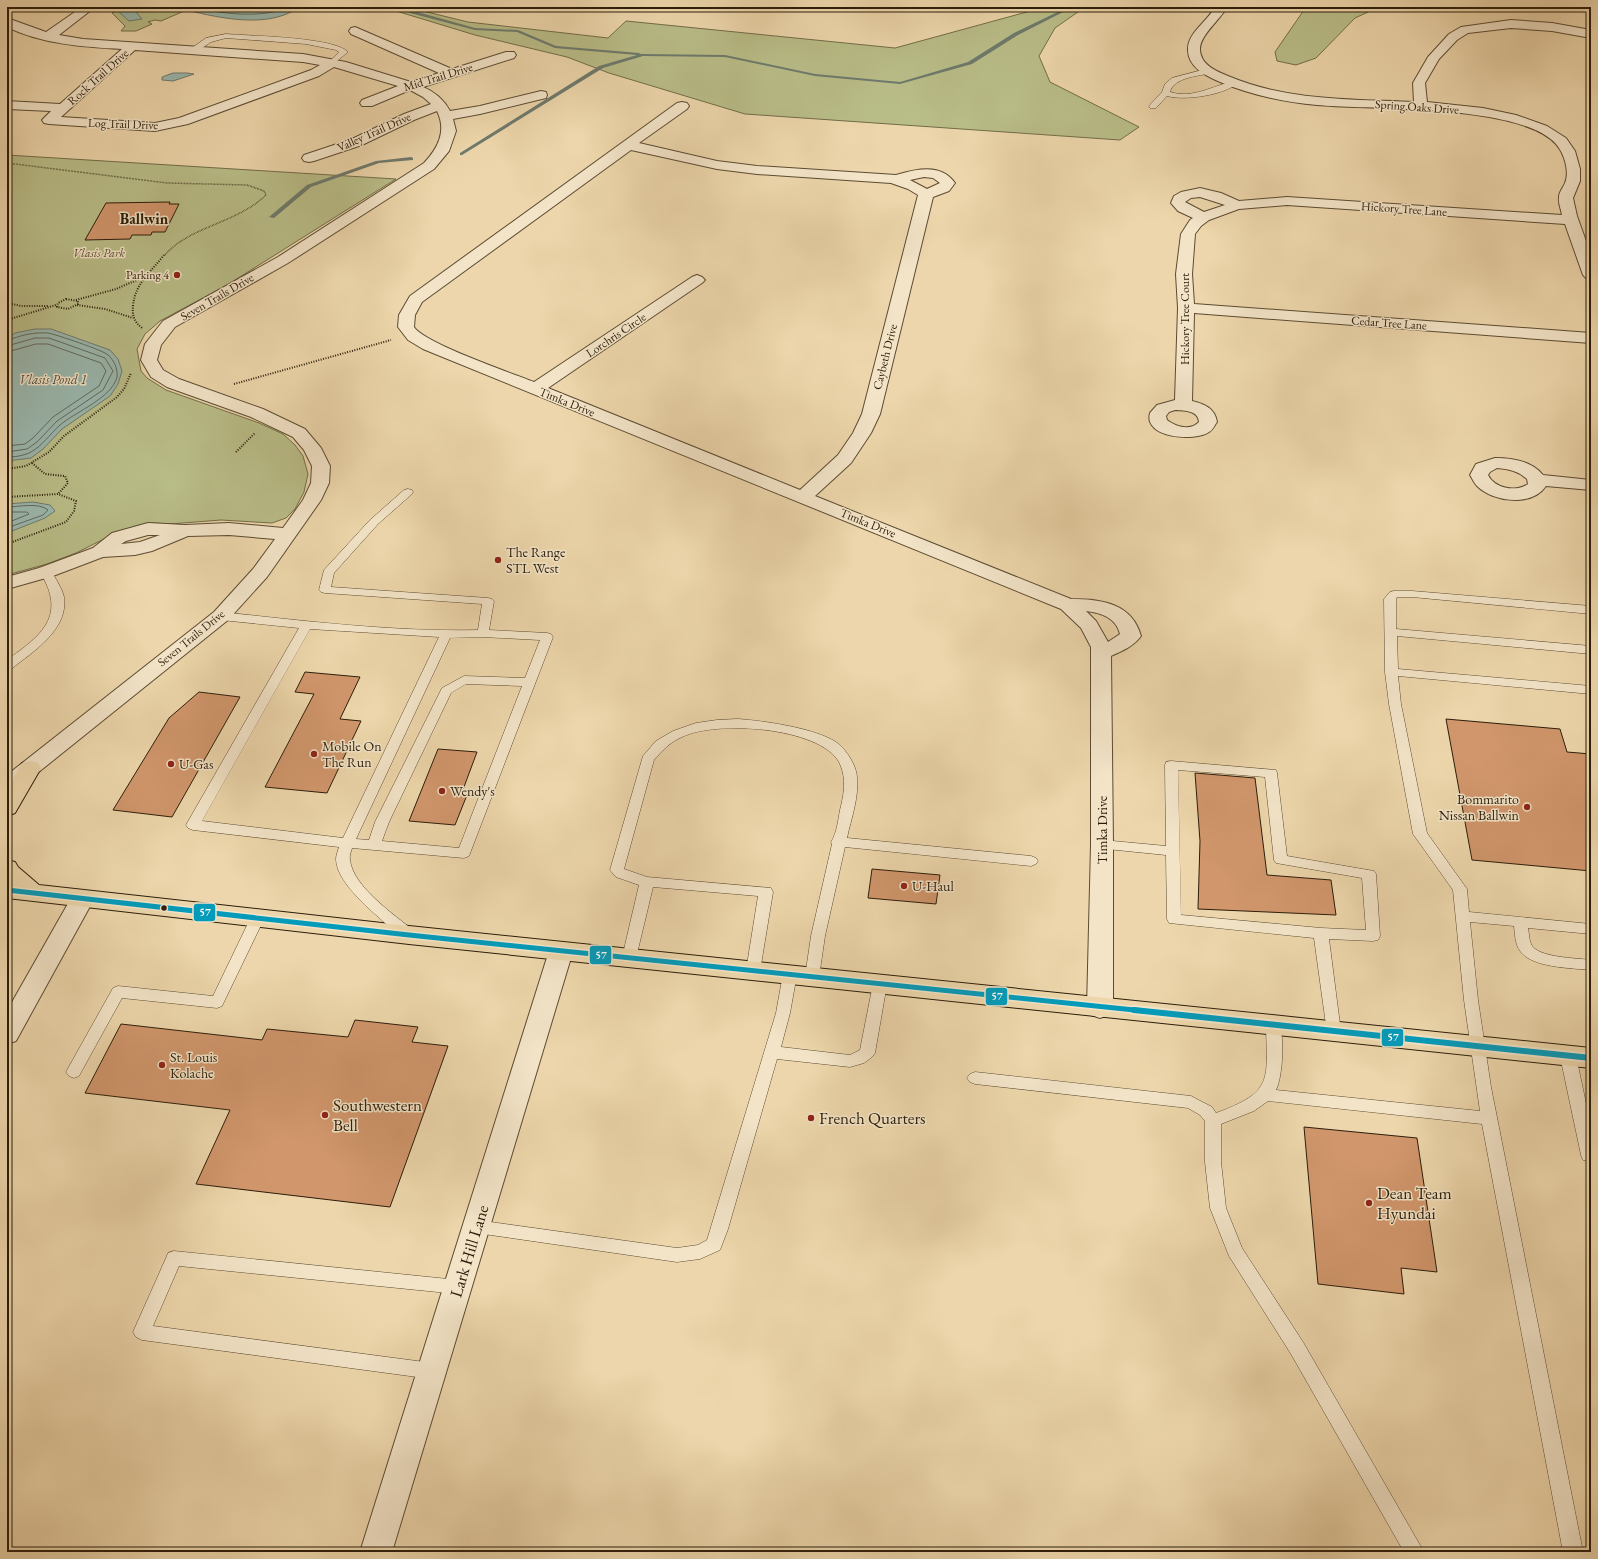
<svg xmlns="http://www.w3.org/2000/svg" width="1598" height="1559" font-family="'EB Garamond',serif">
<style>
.green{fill:#b9bd88;stroke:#726d49}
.water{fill:#9ab8af;stroke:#6e7a6d}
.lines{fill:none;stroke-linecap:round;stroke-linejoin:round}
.shore{stroke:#626a5c;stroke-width:1}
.stream{fill:#6e7a6d;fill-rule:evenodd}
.building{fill:#d1966c;stroke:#2b1d0a}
.service-casing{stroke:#5c4b32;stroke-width:1}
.minor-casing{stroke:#5c4b32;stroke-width:2}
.trunk-casing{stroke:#2b1d0a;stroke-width:2}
.path-far1{stroke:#2b1d0a;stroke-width:1.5;stroke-dasharray:0.5 1;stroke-linecap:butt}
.path{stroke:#2b1d0a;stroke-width:2;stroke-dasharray:1 1.5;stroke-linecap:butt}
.service{fill:#f3e4c8;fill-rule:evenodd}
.minor{fill:#f3e4c8;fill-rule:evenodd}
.trunk{fill:#edd6ab;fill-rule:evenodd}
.bus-1-far1-casing{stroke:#f3e4c8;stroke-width:8}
.bus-1-casing{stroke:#f3e4c8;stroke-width:10}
.bus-1-far1{stroke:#049bba;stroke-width:5}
.bus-1{stroke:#049bba;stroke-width:6}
.poi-dot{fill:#8f2418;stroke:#f3e4c8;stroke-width:1.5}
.bus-dot{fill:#2b1d0a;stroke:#f3e4c8;stroke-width:1.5}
.labels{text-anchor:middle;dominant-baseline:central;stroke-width:3;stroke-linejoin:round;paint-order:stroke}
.far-street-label{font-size:12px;fill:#2b1d0a;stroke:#f3e4c8}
.far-park-label{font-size:12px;font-style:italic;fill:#564d30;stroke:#f3e4c8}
.far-poi-label{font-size:12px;fill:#2b1d0a;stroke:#f3e4c8;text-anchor:end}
.far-water-label{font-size:13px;font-style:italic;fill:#4c4c3c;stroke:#f3e4c8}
.poi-label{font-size:14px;fill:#2b1d0a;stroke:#f3e4c8;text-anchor:start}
.street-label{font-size:14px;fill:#2b1d0a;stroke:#f3e4c8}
.far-district-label{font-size:15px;font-weight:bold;fill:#2b1d0a;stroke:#f3e4c8}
.near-poi-label{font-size:17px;fill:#2b1d0a;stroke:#f3e4c8;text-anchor:start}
.near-street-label{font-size:17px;fill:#2b1d0a;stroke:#f3e4c8}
.line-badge{stroke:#f3e4c8;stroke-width:1.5}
.badge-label{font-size:11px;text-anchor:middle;font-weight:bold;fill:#fff}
</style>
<rect width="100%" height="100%" fill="#edd6ab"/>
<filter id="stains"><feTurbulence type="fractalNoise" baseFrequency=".005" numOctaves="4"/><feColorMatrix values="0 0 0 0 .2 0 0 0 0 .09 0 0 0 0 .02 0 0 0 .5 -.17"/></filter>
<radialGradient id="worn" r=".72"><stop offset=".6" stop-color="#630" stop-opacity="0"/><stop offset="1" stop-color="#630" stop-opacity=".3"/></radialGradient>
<!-- green -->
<path class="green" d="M 123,7 L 170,7 L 184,11 L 161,21 L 155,20 L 148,22 L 152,24 L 136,31 L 121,31 L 125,26 L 112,13 Z
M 383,7 L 415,7 L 427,12 L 468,22 L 608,38 L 626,21 L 895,48 L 1045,7 L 1085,7 L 1055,28 L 1039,56 L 1050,82 L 1139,127 L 1120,140 L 745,114 L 609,73 L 567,57 L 475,35 Z
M 1306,7 L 1379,7 L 1355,18 L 1316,58 L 1296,65 L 1277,61 L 1275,52 Z
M 7,155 L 396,179 L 227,285 L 160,321 L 145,334 L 137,349 L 141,371 L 147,378 L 166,390 L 259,423 L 283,434 L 295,445 L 303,456 L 308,474 L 304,492 L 295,509 L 286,518 L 272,523 L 221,520 L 170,524 L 155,523 L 136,526 L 116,533 L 76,553 L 47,564 L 7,575 Z"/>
<!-- water -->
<path class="water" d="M 143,7 L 149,7 L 152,9 L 136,12 L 142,19 L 129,21 L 119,12 Z
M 174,7 L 301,7 C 295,10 290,13 284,15 C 251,27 207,15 174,7 Z
M 173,73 L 187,73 L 194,74 L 173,81 L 162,80 L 162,77 Z
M 35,329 L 51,329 L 110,350 L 118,359 L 122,371 L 118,384 L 110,396 L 62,429 L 43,449 L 31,458 L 7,461 L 7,338 L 15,333 Z
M 33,502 L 50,505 L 55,511 L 45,518 L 7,533 L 7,504 Z"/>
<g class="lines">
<!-- shore -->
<path class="shore" d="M 191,7 C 225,14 258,19 291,7
M 215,7 L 249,10 L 278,7
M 7,341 C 20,335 34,332 48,333 C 55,334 105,351 108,355 C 114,360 118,369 117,377 C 112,398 75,412 60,425 C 50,434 42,446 31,452 C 23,456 15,457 7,457
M 7,346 L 35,338 L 49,338 L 105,358 L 113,371 L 103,390 L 57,421 L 37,442 L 27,449 L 7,452
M 7,352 L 36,344 L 48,344 L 101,363 L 106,371 L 99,386 L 53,417 L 33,438 L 25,444 L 7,446
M 7,507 C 18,507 39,502 48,510 L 43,515 L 7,528
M 7,512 L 27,512 L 29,514 L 7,523"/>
<!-- stream -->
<path class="stream" d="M 399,7 L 405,7 L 414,11 L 475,28 L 518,30 L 556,46 L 639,53 L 641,54 L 725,55 L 815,74 L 900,82 L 968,62 L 1014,33 L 1068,7 L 1073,7 L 1018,35 L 972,64 L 900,84 L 815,76 L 725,57 L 643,56 L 603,68 L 462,155 L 460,155 L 460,153 L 599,66 L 637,55 L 555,48 L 517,32 L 475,30 L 410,13 Z
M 411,157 L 413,158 L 413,160 L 379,163 L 311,187 L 274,218 L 269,217 L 307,185 L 376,161 Z"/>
</g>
<!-- building -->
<path class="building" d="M 170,202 L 169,204 L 179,204 L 165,232 L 152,232 L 151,235 L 132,235 L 130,239 L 85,240 L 106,203 Z
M 305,672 L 360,677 L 340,719 L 361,721 L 327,793 L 265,787 L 314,694 L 295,692 Z
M 199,692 L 240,697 L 172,817 L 113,810 L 169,718 Z
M 1446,719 L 1560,729 L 1567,752 L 1591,754 L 1591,871 L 1472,860 Z
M 438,749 L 477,752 L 461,795 L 467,795 L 455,825 L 409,821 Z
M 1195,773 L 1255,778 L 1267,875 L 1331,880 L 1336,915 L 1198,909 L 1200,841 Z
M 872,869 L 940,875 L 936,904 L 868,898 Z
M 355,1020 L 418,1027 L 412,1042 L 448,1046 L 390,1207 L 196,1184 L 230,1110 L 85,1093 L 121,1024 L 262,1040 L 267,1029 L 348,1037 Z
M 1304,1127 L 1417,1138 L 1437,1272 L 1401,1268 L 1404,1294 L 1318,1284 Z"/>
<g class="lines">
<!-- service casing -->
<g class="service-casing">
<path id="service" d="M 226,34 C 250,36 334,37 348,52 L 332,65 L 328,63 L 339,52 L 336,50 L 306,44 L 226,38 L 211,42 L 196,52 L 193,52 L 189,50 L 206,38 Z
M 1206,69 L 1212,69 L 1213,71 L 1212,73 C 1199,76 1174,77 1170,92 C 1193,99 1212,86 1234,81 L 1238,83 C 1224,95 1185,101 1167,96 L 1156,108 L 1150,108 L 1149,106 L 1162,92 L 1165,84 L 1172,78 Z
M 408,489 L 412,490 L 413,492 L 412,494 L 378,524 L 334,573 L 331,587 L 488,598 L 492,599 L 494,601 L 489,630 L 547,633 L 551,634 L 553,637 L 469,856 L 464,858 L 352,848 C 351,852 349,856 350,860 C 353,887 395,915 414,931 L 416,935 L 414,939 L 409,940 L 404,939 C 385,922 336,886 336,859 C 336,855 338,851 339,847 L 193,830 L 188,828 L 186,825 L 299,628 L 221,620 L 217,619 L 215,616 L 217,613 L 221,612 C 305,621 394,632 478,630 L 482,604 L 325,593 L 321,592 L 319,590 L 324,570 L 370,520 L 404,490 ZM 310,629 L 439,637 L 343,838 L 202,821 ZM 483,637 L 540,640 L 525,678 L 464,676 L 442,688 L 375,822 L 369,840 L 356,839 L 450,638 ZM 466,684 L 522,686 L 459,848 L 382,841 L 389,822 L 451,693 Z
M 46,569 L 50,570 L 52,572 C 56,580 62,588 64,597 C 69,629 33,652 11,669 L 7,670 L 7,660 C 42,635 67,616 40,572 L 42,570 Z
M 1394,591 L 1412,591 L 1591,606 L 1591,614 L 1412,597 L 1397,597 L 1396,599 L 1396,629 L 1591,646 L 1591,654 L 1397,636 L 1398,669 L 1591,686 L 1591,694 L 1398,676 L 1401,704 L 1427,833 L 1467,889 L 1469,912 L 1591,924 L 1591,934 L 1528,928 C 1529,933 1529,939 1531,944 C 1537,958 1577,958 1591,960 L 1591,970 C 1572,968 1532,968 1520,951 C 1515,944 1515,934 1514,926 L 1470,922 L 1478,1000 L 1491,1087 L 1583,1552 L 1563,1552 L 1482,1124 L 1268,1101 L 1254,1111 L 1221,1124 L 1221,1162 L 1226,1208 L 1242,1248 L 1303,1342 L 1424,1552 L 1404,1552 L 1291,1354 L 1229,1256 L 1210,1208 L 1205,1162 L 1205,1121 L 1200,1115 L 1188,1108 L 975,1084 L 970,1082 L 967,1078 L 970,1074 L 975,1072 L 1191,1096 L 1212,1107 L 1216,1113 C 1274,1092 1267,1080 1266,1025 L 1268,1021 L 1273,1019 L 1278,1021 C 1285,1034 1283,1076 1276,1090 L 1480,1111 L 1464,1000 L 1453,890 L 1413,834 L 1389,704 L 1385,672 L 1384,599 L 1390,592 Z
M 738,719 C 765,721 814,728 836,742 C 846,749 857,766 857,778 C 859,798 851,819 847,838 L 1031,856 L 1036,858 L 1038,861 L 1036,864 L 1031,866 L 845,847 L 825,936 L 819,977 L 817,981 L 812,982 L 807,981 L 805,977 L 811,936 L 832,844 L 831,842 C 837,833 838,820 840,810 C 844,794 847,778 839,762 C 819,727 716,720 682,737 C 670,742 662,751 654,760 L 624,869 L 647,877 L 771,888 L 773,892 L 760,971 L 758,975 L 753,976 L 748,975 L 746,971 L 758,896 L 653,887 L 636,958 L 634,962 L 629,963 L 624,962 L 622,958 L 639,885 L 616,877 L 610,870 L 643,756 L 656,741 L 673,731 L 696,723 L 717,720 Z
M 1171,761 L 1276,770 L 1277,773 L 1287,856 L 1374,871 L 1376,874 L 1380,936 L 1378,940 L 1373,941 L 1329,939 L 1341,1032 L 1339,1036 L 1334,1038 L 1329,1036 L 1327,1032 L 1314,938 L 1169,923 L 1167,919 L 1166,855 L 1097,848 L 1095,845 L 1097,842 L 1102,840 L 1166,846 L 1165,765 L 1166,762 ZM 1178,770 L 1265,777 L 1274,860 L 1276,863 L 1362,878 L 1366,930 L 1321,928 L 1181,915 Z
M 257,914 L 262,915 L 264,919 L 222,1006 L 217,1008 L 122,998 L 79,1076 L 74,1078 L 69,1076 L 66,1072 L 113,988 L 118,986 L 213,996 L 250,919 L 252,915 Z
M 790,969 L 795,970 L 797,974 L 790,1013 L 781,1047 L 850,1055 L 860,1050 L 873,984 L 875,980 L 880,979 L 885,980 L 887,984 L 875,1053 L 872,1057 L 864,1063 L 850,1067 L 777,1059 L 728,1229 L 720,1250 L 700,1259 L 677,1262 L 470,1232 L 468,1227 L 470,1222 L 476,1220 L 677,1248 L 698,1245 L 707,1240 L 776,1013 L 783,974 L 785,970 Z
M 1568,1050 L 1573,1052 L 1576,1056 L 1591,1127 L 1591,1161 L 1583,1160 L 1581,1155 L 1560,1056 L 1563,1052 Z
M 174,1251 L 458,1280 L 464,1282 L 466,1287 L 464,1292 L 458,1294 L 179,1266 L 153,1326 L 432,1363 L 438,1365 L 441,1371 L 438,1377 L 432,1379 L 142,1340 L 136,1337 L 133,1332 L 166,1258 L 168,1253 Z"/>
</g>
<!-- minor casing -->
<g class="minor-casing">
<path id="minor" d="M 82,7 L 95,7 L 59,35 L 83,39 L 303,54 L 346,62 L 411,82 L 439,73 L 351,34 L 349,31 L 351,28 L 355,27 L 452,69 L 506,52 L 514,52 L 516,55 L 514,58 L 423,87 C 435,92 444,100 450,111 L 480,106 L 541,91 L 546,92 L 547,95 L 546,98 L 480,114 L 453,119 L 456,131 L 449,151 L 434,169 L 288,263 L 175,327 L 161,345 L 157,360 L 163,370 L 179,379 L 263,409 L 305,429 L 321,448 L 330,466 L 329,483 L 321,500 L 267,577 L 228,620 L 15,791 L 7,793 L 7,775 L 214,612 L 253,569 L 275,539 L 229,535 L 188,536 L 152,551 L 135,555 L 103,557 L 53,576 L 7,589 L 7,577 L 39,568 L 93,548 L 112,533 L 148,523 L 185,525 L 229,523 L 283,528 L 303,500 L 311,483 L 312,466 L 304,450 L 293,437 L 251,417 L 167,387 L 151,377 L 141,360 L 145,344 L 163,321 L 278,257 L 424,163 C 438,148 447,131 437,111 L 414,120 L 362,145 L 314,161 L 309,162 L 304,161 L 302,158 L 304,155 L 352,139 L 404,114 L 431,104 L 423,97 L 410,90 L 372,106 L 362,106 L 360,103 L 362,100 L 398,86 L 334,67 L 319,76 L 188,124 L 155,131 L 49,124 L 44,123 L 42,120 L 51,111 L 7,109 L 7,101 L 60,104 L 122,49 C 83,47 42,44 7,27 L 7,18 L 46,32 ZM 135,50 L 303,62 L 320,65 L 311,70 L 179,118 L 155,123 L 61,117 ZM 148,535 L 160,535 L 140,542 L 121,544 L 126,541 Z
M 1215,7 L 1227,7 C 1220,20 1199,36 1200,50 C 1201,65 1216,71 1228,76 C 1287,101 1351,99 1414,102 L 1413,83 L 1428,57 L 1449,34 L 1461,27 L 1511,20 L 1552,23 L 1591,30 L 1591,38 L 1552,31 L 1511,28 L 1468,33 L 1457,40 L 1439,59 L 1425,83 L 1427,102 L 1483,108 L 1516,115 L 1547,126 L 1566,138 L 1575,151 L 1580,169 L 1580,181 L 1573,198 L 1577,216 L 1591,255 L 1591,280 L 1586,278 L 1583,275 L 1565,224 L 1287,205 L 1239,209 L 1209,220 L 1201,226 L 1195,234 L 1192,274 L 1194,304 L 1591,333 L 1591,343 L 1194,313 L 1192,401 C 1204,404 1215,408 1217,422 C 1214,426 1213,430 1209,432 C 1195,442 1143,438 1150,413 L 1157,405 L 1175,400 L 1178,308 L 1176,274 L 1181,234 L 1190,220 L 1193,218 L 1178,211 L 1171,203 L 1174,196 L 1181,192 L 1200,188 L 1221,193 L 1239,201 L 1287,197 L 1562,215 C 1561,209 1558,203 1559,197 C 1559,192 1563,188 1565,183 C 1570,171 1564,153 1556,144 C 1520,104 1371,110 1317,105 C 1284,102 1251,95 1220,82 C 1206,76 1188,67 1188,50 C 1187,33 1208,21 1215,7 ZM 1200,197 L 1225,205 L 1204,212 L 1185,202 L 1191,198 ZM 1175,410 C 1185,411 1198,410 1199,422 C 1191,431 1176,427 1167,420 L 1166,416 L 1169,412 Z
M 682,102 L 687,103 L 689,106 L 687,109 L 639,143 L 717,161 L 757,166 L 896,175 C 916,169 941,163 955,183 L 949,191 L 933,197 L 880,414 L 871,433 L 851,463 L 815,496 L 1071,599 C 1101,599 1132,603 1141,636 C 1134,646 1122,651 1111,656 L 1113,845 L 1113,1008 L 1109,1015 L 1100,1018 L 1091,1015 L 1087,1008 L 1091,845 L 1091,647 L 1081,628 L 1061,609 L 423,349 L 408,340 L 398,327 L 399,315 L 410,296 L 677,103 ZM 631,150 L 717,169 L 757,174 L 891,183 L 908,189 L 918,195 L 862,414 L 853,433 L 838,455 L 800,490 L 548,388 L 702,283 L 705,280 L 702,277 L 697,275 L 692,277 L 534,382 C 511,373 424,343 414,327 L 415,315 L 422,302 ZM 924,177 L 933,178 L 940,183 L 927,189 L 910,180 ZM 1086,611 C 1102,613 1116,618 1120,634 L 1108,642 L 1096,621 Z
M 1495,458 C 1512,458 1532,461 1543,475 L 1591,480 L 1591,490 L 1546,486 C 1532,507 1493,502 1477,486 C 1474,483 1472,478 1470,475 L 1476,464 ZM 1497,468 C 1509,469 1518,471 1527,479 L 1528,484 C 1516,492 1495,489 1488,475 L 1490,472 Z
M 82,891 L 90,893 L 94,899 L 16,1041 L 7,1044 L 7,1011 L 74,893 Z
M 561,942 L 570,945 L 573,951 L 392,1552 L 360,1552 L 549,951 L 552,945 Z"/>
</g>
<!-- trunk casing -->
<g class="trunk-casing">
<path id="trunk" d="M 30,761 L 38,763 L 41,768 L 15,813 L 7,816 L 7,789 L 22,763 Z
M 7,860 L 15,862 L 18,867 L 39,885 L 409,926 L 1591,1048 L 1591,1068 L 409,944 L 7,898 Z"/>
</g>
<!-- path-far1 -->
<path class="path-far1" d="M 7,163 L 167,183 L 247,185 L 264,191 L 266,195 C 236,224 189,226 164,256"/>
<!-- path -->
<path class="path" d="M 66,299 L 78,301 L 78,304 L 68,309 L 57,307 L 58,303 Z
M 76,300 L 116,289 L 144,277
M 7,303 L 21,306 L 48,306
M 77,305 L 105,309 L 133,318
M 7,320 L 56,305
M 142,328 C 134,322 132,315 133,306 C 135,283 151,272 164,255
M 234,384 L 391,340
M 236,452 L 255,433
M 32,463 L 45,474 L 65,476 L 68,483 L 58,494
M 7,469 L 26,466 L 49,452 L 64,436 L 117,397 L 124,389 L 131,373
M 7,497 L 58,494 L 76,501 L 74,511 L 66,522 L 7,544"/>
<!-- service -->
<use href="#service" class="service"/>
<!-- minor -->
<use href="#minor" class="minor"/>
<!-- trunk -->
<use href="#trunk" class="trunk"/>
<!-- bus-1-far1 casing -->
<g class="bus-1-far1-casing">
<path id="bus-1-far1" d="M 7,890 L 409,935 L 1144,1011"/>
</g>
<!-- bus-1 casing -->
<g class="bus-1-casing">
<path id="bus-1" d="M 1134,1010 L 1591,1058"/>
</g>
<!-- bus-1-far1 -->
<use href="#bus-1-far1" class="bus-1-far1"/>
<!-- bus-1 -->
<use href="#bus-1" class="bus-1"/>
</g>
<!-- markers -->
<g class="poi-dot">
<circle cx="177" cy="275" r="4"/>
<circle cx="498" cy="560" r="4"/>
<circle cx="314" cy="754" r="4"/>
<circle cx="171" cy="764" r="4"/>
<circle cx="442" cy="791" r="4"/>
<circle cx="1527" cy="807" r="4"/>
<circle cx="904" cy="886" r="4"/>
<circle cx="162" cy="1065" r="4"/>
<circle cx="325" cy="1115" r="4"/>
<circle cx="811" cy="1118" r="4"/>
<circle cx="1369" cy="1203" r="4"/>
</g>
<circle class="bus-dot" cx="164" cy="908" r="3.5"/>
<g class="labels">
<!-- far-street labels -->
<g class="far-street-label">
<text transform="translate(98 77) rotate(-42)">Rock Trail Drive</text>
<text transform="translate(438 77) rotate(-17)">Mid Trail Drive</text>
<text transform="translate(1417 107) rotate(4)">Spring Oaks Drive</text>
<text transform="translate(123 124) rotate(2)">Log Trail Drive</text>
<text transform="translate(374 132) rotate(-24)">Valley Trail Drive</text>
<text transform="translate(1404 209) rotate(4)">Hickory Tree Lane</text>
<text transform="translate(217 297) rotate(-30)">Seven Trails Drive</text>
<text transform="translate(1185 319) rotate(-90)">Hickory Tree Court</text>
<text transform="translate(1389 323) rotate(4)">Cedar Tree Lane</text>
<text transform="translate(616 335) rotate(-34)">Lorchris Circle</text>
<text transform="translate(885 357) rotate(-76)">Caybeth Drive</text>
<text transform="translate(567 402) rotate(22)">Timka Drive</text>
<text transform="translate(868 523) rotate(22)">Timka Drive</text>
<text transform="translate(191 638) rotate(-39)">Seven Trails Drive</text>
</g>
<!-- far-park labels -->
<g class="far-park-label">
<text x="99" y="253">Vlasis Park</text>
</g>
<!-- far-poi labels -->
<g class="far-poi-label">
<text x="169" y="275">Parking 4</text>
</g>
<!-- far-water labels -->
<g class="far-water-label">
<text x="53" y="379">Vlasis Pond 1</text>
</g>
<!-- poi labels -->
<g class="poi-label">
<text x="506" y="552">The Range<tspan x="506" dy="16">STL West</tspan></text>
<text x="322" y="746">Mobile On<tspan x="322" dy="16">The Run</tspan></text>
<text x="179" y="764">U-Gas</text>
<text x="450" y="791">Wendy's</text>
<text x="1519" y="799" text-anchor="end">Bommarito<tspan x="1519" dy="16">Nissan Ballwin</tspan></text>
<text x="912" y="886">U-Haul</text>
<text x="170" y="1057">St. Louis<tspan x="170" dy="16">Kolache</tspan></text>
</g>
<!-- street labels -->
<g class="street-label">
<text transform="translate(1102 830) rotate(-90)">Timka Drive</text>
</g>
<!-- far-district labels -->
<g class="far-district-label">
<text x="144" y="218">Ballwin</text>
</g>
<!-- near-poi labels -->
<g class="near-poi-label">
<text x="333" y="1105">Southwestern<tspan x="333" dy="20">Bell</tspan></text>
<text x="819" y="1118">French Quarters</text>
<text x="1377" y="1193">Dean Team<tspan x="1377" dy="20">Hyundai</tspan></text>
</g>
<!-- near-street labels -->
<g class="near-street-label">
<text transform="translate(469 1251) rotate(-73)">Lark Hill Lane</text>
</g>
</g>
<g class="line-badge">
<rect x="193" y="903" width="23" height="19" rx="4" fill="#049bba"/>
<rect x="589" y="945" width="23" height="20" rx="4" fill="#049bba"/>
<rect x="985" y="987" width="23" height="19" rx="4" fill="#049bba"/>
<rect x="1381" y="1028" width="23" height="19" rx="4" fill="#049bba"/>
</g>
<g class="badge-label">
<text x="205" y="916">57</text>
<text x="601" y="959">57</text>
<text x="997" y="1000">57</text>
<text x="1393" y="1041">57</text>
</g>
<!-- margin -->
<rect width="1598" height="1559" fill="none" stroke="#edd6ab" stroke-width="24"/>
<rect x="8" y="8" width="1582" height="1543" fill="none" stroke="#2b1d0a" stroke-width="2"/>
<rect x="12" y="12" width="1574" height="1535" fill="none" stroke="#2b1d0a"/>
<rect width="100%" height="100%" filter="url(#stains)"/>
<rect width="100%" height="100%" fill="url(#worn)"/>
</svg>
